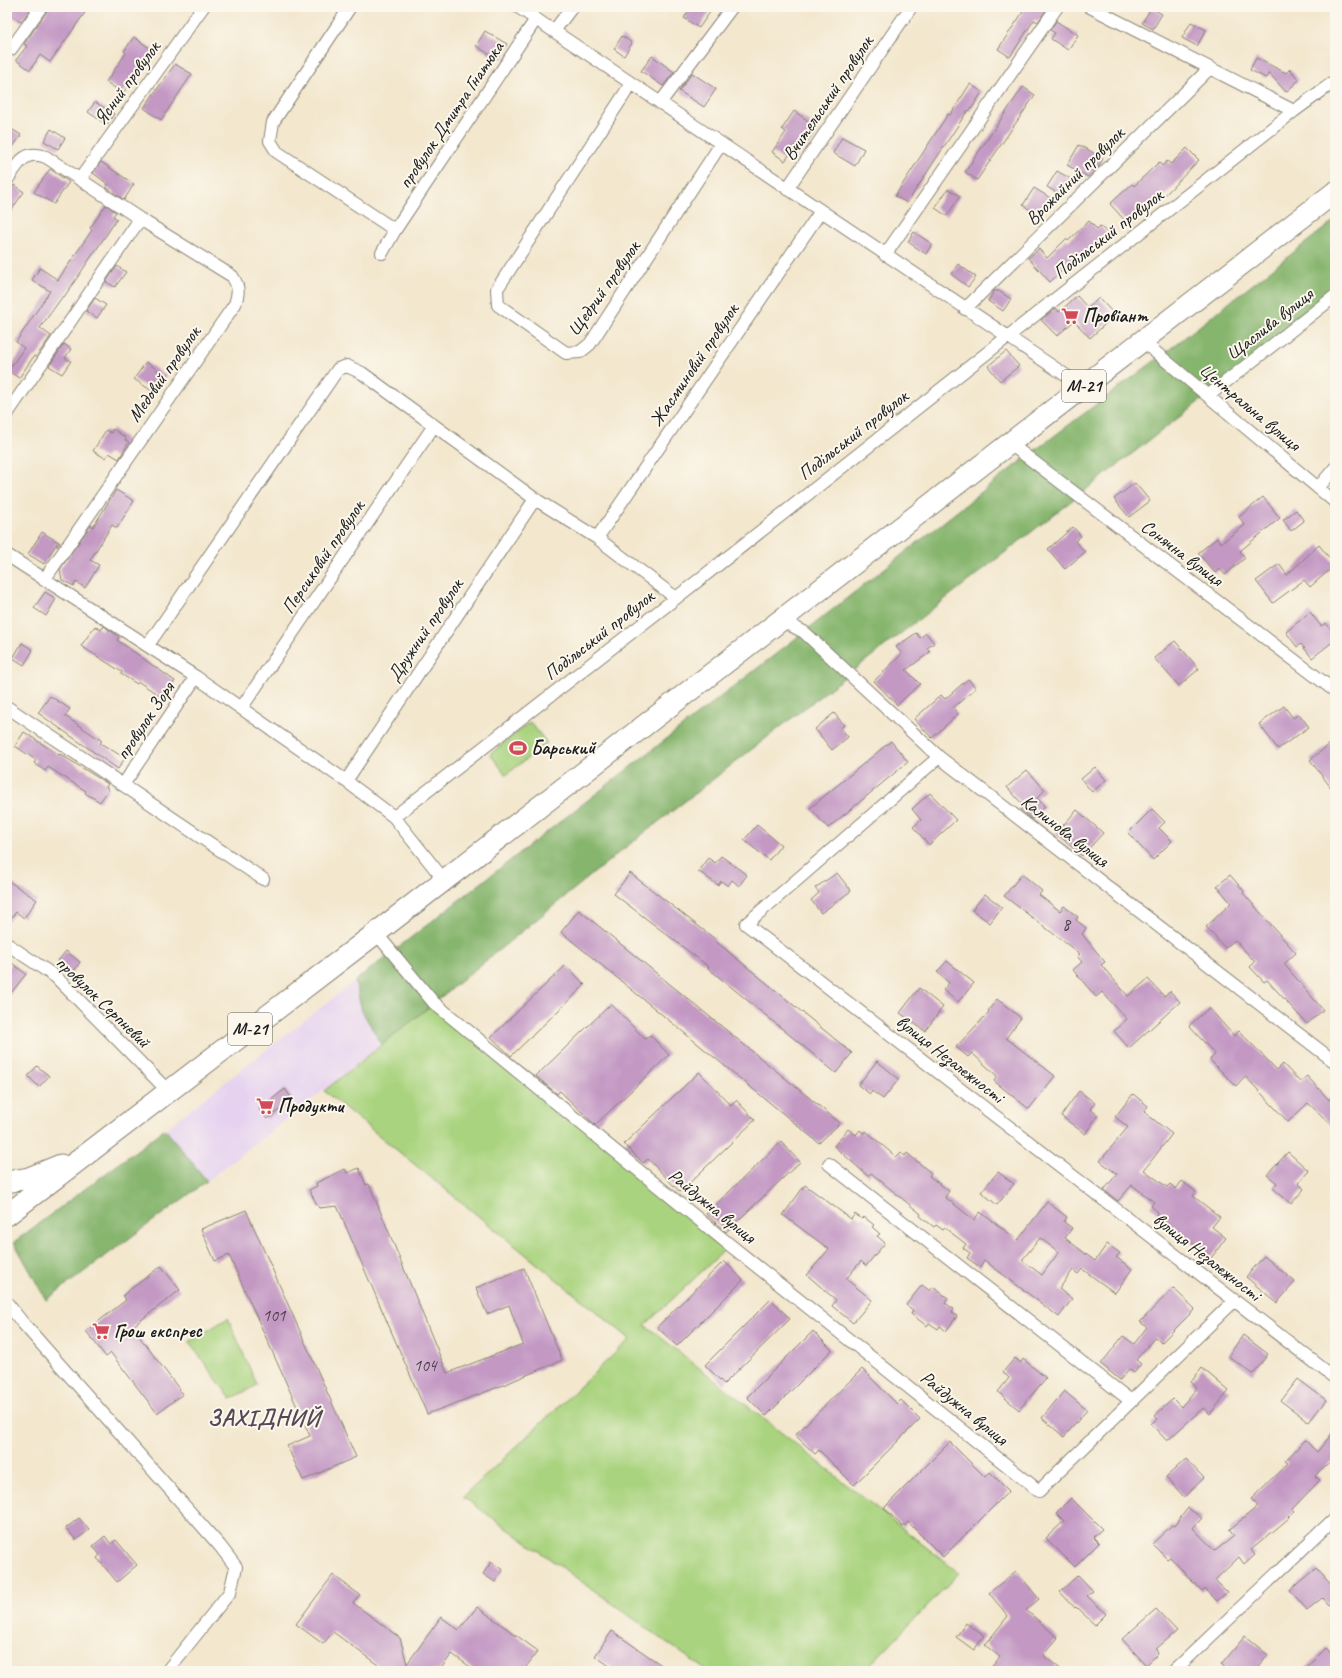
<svg xmlns="http://www.w3.org/2000/svg" width="1342" height="1678" font-family="Caveat,sans-serif">
<style>
.built{fill:#e6d2f0}
.green{fill:#a9d37e;stroke:#62784d}
.forest{fill:#86b56d;stroke:#516844}
.building{fill:#c399c4;fill-rule:evenodd}
.lines{fill:none;stroke-linecap:round;stroke-linejoin:round}
.minor-casing{stroke:#888275;stroke-width:14}
.trunk-casing{stroke:#888275;stroke-width:23}
.minor{stroke:#fff;stroke-width:12}
.trunk{stroke:#fff;stroke-width:21}
.labels{text-anchor:middle;dominant-baseline:central;stroke-width:4;stroke-linejoin:round;paint-order:stroke}
.number-label{font-size:17px;fill:#463b46}
.shield{fill:#fbf7ec;stroke:#5f5e5a;stroke-width:1}
.shield-label{font-size:18px;font-weight:bold;fill:#1c1c1c}
.street-label{font-size:19px;fill:#1c1c1c;stroke:#fbf7ec}
.poi-label{font-size:19px;font-weight:bold;fill:#1c1c1c;stroke:#fbf7ec;text-anchor:start}
.district-label{font-size:23px;font-weight:bold;letter-spacing:1px;fill:#564857;stroke:#fbf7ec}
</style>
<rect width="100%" height="100%" fill="#fbf7ec"/>
<filter id="ink" filterUnits="userSpaceOnUse"><feTurbulence type="fractalNoise" baseFrequency=".025" numOctaves="2"/><feDisplacementMap in="SourceGraphic" scale="8" xChannelSelector="R" yChannelSelector="G"/><feConvolveMatrix kernelMatrix="1 2 1 2 8 2 1 2 1" color-interpolation-filters="sRGB"/></filter>
<filter id="wash" filterUnits="userSpaceOnUse"><feTurbulence type="fractalNoise" baseFrequency=".012" numOctaves="4" result="noise"/><feDisplacementMap in="SourceGraphic" scale="16" xChannelSelector="R" yChannelSelector="G"/><feGaussianBlur stdDeviation="0.9" result="paint"/><feColorMatrix in="noise" values="0 0 0 0 0 0 0 0 0 0 0 0 0 0 0 0 0 1.4 0 .05"/><feComposite in="paint" operator="in"/></filter>
<g filter="url(#wash)">
<rect width="100%" height="100%" fill="#f3e7ce"/>
<!-- built -->
<path class="built" d="M 355,981 L 362,1011 L 382,1045 L 207,1181 L 165,1129 Z"/>
<!-- green -->
<path class="green" d="M 530,722 L 547,743 L 506,775 L 490,754 Z
M 434,1003 L 730,1245 L 645,1325 L 959,1573 L 864,1671 L 707,1671 L 463,1497 L 630,1339 L 324,1091 Z
M 228,1318 L 257,1385 L 231,1399 L 189,1342 Z"/>
<!-- forest -->
<path class="forest" d="M 1335,220 L 1335,296 L 621,851 L 382,1045 L 362,1011 L 355,981 L 804,632 L 1026,457 L 1161,356 Z
M 165,1129 L 207,1181 L 46,1300 L 14,1242 Z"/>
<g id="blocks">
<!-- building -->
<path class="building" d="M 7,7 L 32,7 L 21,22 L 7,13 Z
M 48,7 L 89,7 L 50,62 L 40,55 L 30,70 L 16,60 L 27,46 L 24,44 L 47,11 Z
M 691,7 L 703,7 L 710,12 L 699,28 L 684,18 Z
M 1016,7 L 1048,7 L 1038,22 L 1034,20 L 1010,57 L 998,49 L 1023,12 Z
M 1151,8 L 1162,14 L 1153,29 L 1142,23 Z
M 1056,21 L 1078,35 L 1068,50 L 1051,39 L 1055,33 L 1050,30 Z
M 1191,22 L 1206,30 L 1197,46 L 1182,38 Z
M 485,31 L 507,44 L 497,59 L 476,46 Z
M 622,36 L 632,43 L 624,56 L 614,49 Z
M 134,37 L 154,51 L 123,93 L 106,82 L 126,53 L 124,51 Z
M 652,56 L 674,72 L 663,86 L 641,71 Z
M 1256,58 L 1286,73 L 1290,69 L 1299,80 L 1286,92 L 1269,73 L 1266,78 L 1250,70 Z
M 175,64 L 192,74 L 161,120 L 144,108 Z
M 692,73 L 716,89 L 704,107 L 679,91 Z
M 970,84 L 982,92 L 970,111 L 968,110 L 907,203 L 895,196 L 948,114 L 950,115 Z
M 1023,87 L 1035,95 L 977,180 L 965,172 Z
M 95,102 L 114,114 L 107,125 L 88,112 Z
M 794,111 L 817,127 L 805,145 L 799,141 L 785,161 L 772,152 L 786,132 L 782,129 Z
M 7,126 L 21,135 L 7,156 Z
M 51,129 L 65,138 L 58,149 L 44,141 Z
M 842,137 L 864,149 L 855,166 L 833,153 Z
M 1079,145 L 1103,158 L 1098,168 L 1088,177 L 1067,165 Z
M 1187,148 L 1199,160 L 1165,195 L 1129,225 L 1110,204 L 1132,184 L 1134,186 L 1159,162 L 1162,166 L 1167,161 L 1171,164 Z
M 101,162 L 134,184 L 124,200 L 106,187 L 108,184 L 93,173 Z
M 50,169 L 69,182 L 54,204 L 34,192 Z
M 1057,171 L 1071,179 L 1061,195 L 1047,187 Z
M 14,185 L 24,192 L 7,216 L 7,194 Z
M 1034,188 L 1052,199 L 1040,217 L 1023,205 Z
M 948,189 L 960,196 L 947,216 L 935,208 Z
M 106,205 L 116,212 L 113,216 L 117,219 L 64,297 L 63,296 L 40,328 L 51,336 L 36,357 L 34,356 L 19,378 L 8,371 L 24,348 L 16,342 L 50,291 L 32,280 L 40,268 L 58,280 L 92,230 L 90,228 Z
M 1089,221 L 1097,229 L 1100,226 L 1109,234 L 1090,252 L 1089,250 L 1068,272 L 1065,268 L 1050,282 L 1028,258 L 1039,249 L 1047,258 L 1066,239 L 1068,241 Z
M 914,232 L 932,244 L 926,254 L 908,242 Z
M 958,264 L 976,277 L 968,287 L 951,274 Z
M 117,266 L 126,272 L 115,287 L 106,282 Z
M 994,291 L 999,291 L 1011,299 L 1003,311 L 988,301 Z
M 1077,296 L 1088,308 L 1099,298 L 1115,315 L 1090,338 L 1074,321 L 1057,336 L 1041,320 L 1056,308 L 1059,312 Z
M 95,298 L 106,305 L 97,318 L 86,311 Z
M 64,344 L 71,349 L 65,358 L 71,361 L 62,374 L 49,366 Z
M 1006,351 L 1019,366 L 1000,381 L 988,366 Z
M 146,362 L 166,376 L 155,393 L 134,379 Z
M 113,429 L 126,438 L 125,440 L 129,442 L 119,459 L 109,453 L 105,458 L 93,451 L 106,430 L 111,433 Z
M 1135,483 L 1150,501 L 1129,517 L 1114,499 Z
M 116,490 L 134,501 L 117,528 L 112,525 L 90,560 L 99,565 L 85,588 L 76,582 L 74,586 L 62,580 L 60,569 L 91,525 L 93,527 Z
M 1263,497 L 1280,518 L 1240,551 L 1245,558 L 1225,575 L 1220,569 L 1215,573 L 1198,553 L 1217,538 L 1221,543 L 1245,525 L 1239,517 Z
M 1296,510 L 1304,521 L 1291,531 L 1283,520 Z
M 1073,527 L 1081,536 L 1075,541 L 1085,552 L 1065,569 L 1048,549 Z
M 42,532 L 60,543 L 57,547 L 57,543 L 44,564 L 28,554 Z
M 1319,545 L 1335,565 L 1310,587 L 1304,580 L 1273,603 L 1256,581 L 1279,564 L 1287,575 Z
M 45,592 L 56,599 L 46,616 L 34,608 Z
M 1310,612 L 1321,626 L 1326,623 L 1335,634 L 1335,640 L 1312,658 L 1301,644 L 1297,647 L 1286,632 Z
M 95,626 L 101,630 L 104,626 L 119,637 L 117,640 L 175,681 L 163,698 L 139,682 L 137,684 L 121,674 L 122,672 L 81,646 Z
M 916,633 L 920,638 L 926,633 L 934,643 L 927,648 L 930,652 L 906,670 L 920,684 L 897,705 L 874,681 L 902,654 L 896,647 Z
M 1175,641 L 1199,669 L 1179,686 L 1154,658 Z
M 22,643 L 33,650 L 24,665 L 13,658 Z
M 968,679 L 976,688 L 953,708 L 958,714 L 932,738 L 914,719 L 941,695 L 945,699 Z
M 50,696 L 70,709 L 65,716 L 102,741 L 100,743 L 125,758 L 118,769 L 38,713 Z
M 1284,706 L 1293,718 L 1299,714 L 1309,727 L 1278,749 L 1259,724 Z
M 834,713 L 844,725 L 841,728 L 848,737 L 832,750 L 815,729 Z
M 24,732 L 59,755 L 60,754 L 108,784 L 106,787 L 109,789 L 100,802 L 85,793 L 86,791 L 48,767 L 45,771 L 34,763 L 36,760 L 15,746 Z
M 1335,740 L 1335,793 L 1310,760 Z
M 891,741 L 908,762 L 828,828 L 810,808 Z
M 1095,767 L 1106,780 L 1092,792 L 1081,779 Z
M 1027,770 L 1045,790 L 1037,798 L 1045,807 L 1032,819 L 1020,809 L 1024,806 L 1007,787 Z
M 930,793 L 956,820 L 929,845 L 913,827 L 921,820 L 912,809 Z
M 1152,809 L 1165,822 L 1159,828 L 1172,841 L 1153,860 L 1128,833 Z
M 1077,810 L 1103,833 L 1082,856 L 1056,833 Z
M 757,825 L 781,845 L 769,860 L 744,840 Z
M 721,856 L 747,875 L 739,886 L 732,880 L 728,886 L 721,881 L 718,885 L 698,871 L 708,858 L 715,863 Z
M 630,873 L 715,939 L 714,940 L 852,1053 L 836,1073 L 708,968 L 709,967 L 614,894 Z
M 837,873 L 851,891 L 821,913 L 811,900 L 819,893 L 815,888 Z
M 1022,874 L 1042,891 L 1039,895 L 1060,911 L 1064,906 L 1078,917 L 1076,920 L 1086,928 L 1082,934 L 1105,962 L 1101,965 L 1128,996 L 1148,979 L 1164,996 L 1170,991 L 1180,1002 L 1129,1048 L 1114,1031 L 1127,1019 L 1102,992 L 1096,997 L 1073,970 L 1082,962 L 1077,956 L 1080,954 L 1004,896 Z
M 1230,875 L 1244,891 L 1243,893 L 1296,953 L 1284,964 L 1323,1010 L 1307,1024 L 1267,980 L 1264,982 L 1250,967 L 1255,962 L 1235,940 L 1225,948 L 1206,927 L 1231,903 L 1217,886 Z
M 7,880 L 37,900 L 24,918 L 16,912 L 7,923 Z
M 985,894 L 1002,907 L 990,923 L 972,910 Z
M 579,910 L 840,1123 L 819,1143 L 561,932 Z
M 66,951 L 80,962 L 72,974 L 57,962 Z
M 947,961 L 974,983 L 958,1002 L 943,990 L 949,983 L 937,972 Z
M 12,963 L 26,974 L 7,998 L 7,970 Z
M 566,965 L 585,985 L 511,1056 L 491,1037 Z
M 919,988 L 943,1007 L 925,1031 L 900,1013 Z
M 997,999 L 1021,1018 L 1006,1038 L 1055,1076 L 1029,1109 L 994,1081 L 997,1076 L 972,1053 L 968,1057 L 956,1047 L 989,1012 L 988,1011 Z
M 611,1004 L 645,1039 L 650,1035 L 669,1055 L 595,1125 L 560,1091 L 557,1094 L 536,1076 Z
M 1209,1008 L 1234,1036 L 1239,1031 L 1277,1070 L 1283,1064 L 1300,1082 L 1307,1076 L 1329,1100 L 1335,1093 L 1335,1128 L 1308,1103 L 1288,1122 L 1245,1076 L 1236,1086 L 1210,1060 L 1215,1054 L 1189,1026 Z
M 877,1061 L 899,1079 L 883,1099 L 872,1091 L 870,1094 L 858,1085 Z
M 37,1066 L 49,1076 L 39,1087 L 28,1076 Z
M 699,1072 L 731,1105 L 736,1100 L 755,1120 L 680,1192 L 648,1159 L 643,1163 L 624,1144 Z
M 285,1089 L 293,1100 L 267,1119 L 259,1109 Z
M 1079,1091 L 1095,1103 L 1090,1109 L 1098,1115 L 1085,1134 L 1061,1116 Z
M 1133,1094 L 1148,1106 L 1144,1112 L 1172,1134 L 1144,1170 L 1167,1187 L 1170,1184 L 1176,1189 L 1182,1181 L 1196,1192 L 1193,1196 L 1220,1217 L 1212,1227 L 1226,1238 L 1211,1258 L 1156,1215 L 1158,1212 L 1151,1206 L 1154,1202 L 1132,1185 L 1118,1201 L 1104,1190 L 1117,1174 L 1100,1161 L 1128,1127 L 1115,1117 Z
M 848,1129 L 856,1135 L 860,1130 L 863,1133 L 866,1131 L 896,1157 L 901,1152 L 905,1156 L 907,1153 L 931,1173 L 929,1176 L 949,1191 L 945,1197 L 974,1220 L 980,1212 L 1018,1240 L 1047,1202 L 1067,1217 L 1064,1222 L 1072,1228 L 1065,1238 L 1095,1261 L 1107,1244 L 1120,1253 L 1116,1257 L 1132,1269 L 1115,1293 L 1082,1269 L 1078,1274 L 1073,1270 L 1059,1289 L 1072,1299 L 1059,1317 L 984,1260 L 980,1267 L 967,1258 L 970,1253 L 963,1248 L 966,1244 L 945,1228 L 943,1230 L 936,1225 L 934,1227 L 920,1216 L 921,1214 L 871,1173 L 868,1176 L 834,1146 ZM 1040,1238 L 1059,1252 L 1042,1275 L 1022,1260 Z
M 781,1142 L 800,1162 L 726,1232 L 706,1214 Z
M 1288,1152 L 1309,1171 L 1298,1183 L 1304,1189 L 1291,1204 L 1273,1188 L 1277,1183 L 1267,1175 Z
M 359,1168 L 366,1185 L 369,1184 L 447,1373 L 523,1344 L 509,1305 L 487,1314 L 476,1288 L 524,1268 L 562,1360 L 501,1386 L 427,1414 L 337,1206 L 319,1208 L 309,1190 L 317,1186 L 316,1183 L 345,1169 L 347,1173 Z
M 998,1172 L 1014,1184 L 997,1205 L 981,1192 Z
M 805,1185 L 851,1219 L 855,1214 L 862,1219 L 864,1217 L 874,1225 L 872,1227 L 880,1234 L 877,1236 L 885,1243 L 866,1266 L 861,1261 L 846,1279 L 872,1300 L 853,1323 L 832,1306 L 836,1300 L 807,1275 L 829,1249 L 783,1215 Z
M 246,1210 L 356,1457 L 303,1480 L 287,1446 L 310,1436 L 229,1255 L 215,1261 L 201,1229 Z
M 1264,1256 L 1295,1282 L 1277,1303 L 1246,1277 Z
M 724,1261 L 743,1280 L 677,1346 L 657,1327 Z
M 161,1266 L 180,1290 L 132,1327 L 183,1394 L 157,1413 L 111,1353 L 106,1357 L 86,1331 L 126,1300 L 123,1295 Z
M 922,1285 L 930,1291 L 933,1287 L 948,1298 L 945,1303 L 954,1309 L 952,1312 L 957,1316 L 946,1331 L 940,1326 L 938,1329 L 929,1323 L 927,1326 L 911,1314 L 913,1310 L 906,1305 Z
M 1173,1288 L 1195,1309 L 1161,1343 L 1155,1337 L 1136,1360 L 1141,1364 L 1134,1373 L 1129,1369 L 1120,1380 L 1101,1364 L 1123,1336 L 1134,1344 L 1147,1327 L 1140,1322 Z
M 771,1299 L 790,1319 L 724,1384 L 705,1365 Z
M 813,1331 L 832,1350 L 766,1416 L 747,1397 Z
M 1243,1335 L 1268,1354 L 1253,1374 L 1228,1356 Z
M 1015,1358 L 1021,1363 L 1023,1359 L 1046,1378 L 1019,1410 L 998,1392 L 1009,1378 L 1003,1372 Z
M 1202,1368 L 1229,1391 L 1210,1414 L 1203,1408 L 1167,1441 L 1151,1424 L 1158,1418 L 1155,1415 L 1173,1399 L 1181,1407 L 1197,1388 L 1191,1382 Z
M 862,1369 L 897,1404 L 901,1400 L 920,1419 L 854,1485 L 819,1450 L 815,1454 L 795,1435 Z
M 1298,1379 L 1326,1400 L 1309,1422 L 1281,1401 Z
M 1064,1391 L 1087,1410 L 1064,1437 L 1042,1418 Z
M 1335,1430 L 1335,1458 L 1315,1476 L 1320,1480 L 1292,1509 L 1294,1511 L 1288,1517 L 1289,1518 L 1251,1550 L 1255,1554 L 1244,1564 L 1239,1557 L 1215,1580 L 1227,1592 L 1217,1601 L 1205,1589 L 1202,1592 L 1170,1557 L 1167,1559 L 1152,1544 L 1172,1525 L 1174,1526 L 1188,1508 L 1202,1518 L 1193,1528 L 1215,1551 L 1234,1536 L 1229,1530 L 1258,1506 L 1251,1499 L 1288,1463 L 1285,1461 L 1305,1440 L 1317,1452 Z
M 950,1442 L 985,1477 L 990,1472 L 1009,1491 L 943,1557 L 908,1522 L 903,1527 L 884,1508 Z
M 1186,1459 L 1204,1478 L 1184,1497 L 1166,1477 Z
M 1071,1498 L 1102,1529 L 1093,1537 L 1099,1543 L 1075,1567 L 1046,1538 L 1064,1521 L 1056,1513 Z
M 79,1518 L 89,1530 L 76,1540 L 66,1528 Z
M 105,1536 L 111,1544 L 116,1540 L 137,1565 L 117,1582 L 97,1558 L 100,1555 L 93,1546 Z
M 491,1562 L 503,1570 L 495,1582 L 483,1574 Z
M 1316,1568 L 1335,1589 L 1335,1599 L 1328,1605 L 1322,1598 L 1307,1610 L 1290,1590 Z
M 1016,1571 L 1039,1599 L 1026,1610 L 1058,1638 L 1043,1655 L 1063,1671 L 988,1671 L 1000,1657 L 985,1645 L 1008,1616 L 989,1593 Z
M 333,1575 L 360,1595 L 353,1603 L 400,1638 L 407,1664 L 441,1617 L 459,1630 L 477,1607 L 538,1651 L 523,1671 L 476,1671 L 452,1654 L 439,1671 L 386,1671 L 333,1632 L 323,1644 L 296,1624 Z
M 1078,1575 L 1093,1591 L 1087,1596 L 1106,1614 L 1095,1625 L 1076,1607 L 1075,1608 L 1060,1592 Z
M 1156,1609 L 1177,1631 L 1156,1649 L 1158,1654 L 1146,1665 L 1122,1639 Z
M 966,1623 L 984,1636 L 974,1650 L 956,1637 Z
M 612,1631 L 670,1671 L 617,1671 L 595,1656 Z
M 1245,1636 L 1268,1655 L 1255,1671 L 1228,1671 L 1221,1665 Z
M 1326,1648 L 1335,1657 L 1335,1671 L 1303,1671 Z"/>
</g>
</g>
<g filter="url(#ink)">
<use href="#blocks" fill-opacity="0" stroke="#888275" stroke-width="1"/>
<g class="lines">
<!-- minor casing -->
<g class="minor-casing">
<path id="minor" d="M 350,7 L 273,122 L 270,141 L 277,152 L 395,230
M 518,7 L 1083,387
M 1090,7 L 1294,111
M 554,31 L 572,7
M 11,49 L 41,7
M 631,84 L 497,289 L 498,305 L 566,353 L 580,352 L 590,344 L 721,144
M 660,103 L 732,7
M 80,179 L 203,7
M 7,180 C 18,164 24,149 46,157 L 140,219 L 232,276 C 239,286 239,293 235,304 L 44,580
M 787,189 L 911,7
M 382,253 L 395,230 L 536,19
M 885,255 L 1057,7
M 965,309 L 1210,68
M 1141,340 L 1335,502
M 1209,395 L 1335,296
M 7,414 L 140,219
M 1009,443 L 1335,691
M 1318,488 L 1335,468
M 597,538 L 821,211
M 7,555 L 196,677 L 346,781 L 394,817 L 444,880
M 780,620 L 804,632 L 939,757 L 1335,1062
M 148,645 L 338,369 L 347,366 L 362,373 L 535,499 L 597,538 L 676,598
M 7,707 L 263,879
M 242,707 L 433,427
M 939,757 L 746,924 L 1335,1378
M 346,781 L 535,499
M 123,785 L 196,677
M 394,817 L 676,598 L 1294,111 L 1335,81
M 376,933 L 434,1003 L 730,1245 L 1039,1491 L 1234,1301
M 7,944 L 56,977 L 169,1092
M 829,1164 L 1131,1401
M 7,1303 L 22,1322 L 220,1546 L 236,1567 L 230,1592 L 167,1671
M 1174,1671 L 1335,1518"/>
</g>
<!-- trunk casing -->
<g class="trunk-casing">
<path id="trunk" d="M 7,1182 L 29,1178 L 61,1165
M 7,1215 L 376,933 L 1335,192"/>
</g>
<!-- minor -->
<use href="#minor" class="minor"/>
<!-- trunk -->
<use href="#trunk" class="trunk"/>
</g>
</g>
<!-- icons -->
<defs>
<g id="supermarket-bare" transform="scale(1.38)"><path d="M-6-5.5h2.5l.6 2H6L4.5 2H-2.5L-4.4-4H-6ZM-1.5 3.2a1.3 1.3 0 1 0 .1 0ZM3 3.2a1.3 1.3 0 1 0 .1 0Z" fill="#d1495b" stroke="#fbf7ec" stroke-width="2.5" paint-order="stroke"/></g>
<g id="stadium-bare" transform="scale(1.38)"><path d="M0-5a6.5 5 0 1 0 0 10a6.5 5 0 1 0 0-10ZM-3.5-1.8h7v3.6h-7Z" fill="#d1495b" stroke="#fbf7ec" stroke-width="2.5" paint-order="stroke"/></g>
</defs>
<g fill-rule="evenodd">
<use href="#supermarket-bare" x="1070" y="316"/>
<use href="#stadium-bare" x="518" y="748"/>
<use href="#supermarket-bare" x="265" y="1106"/>
<use href="#supermarket-bare" x="101" y="1331"/>
</g>
<g class="labels">
<!-- number labels -->
<g class="number-label">
<text x="1066" y="924">8</text>
<text x="274" y="1315">101</text>
<text x="425" y="1365">104</text>
</g>
<!-- shield labels -->
<g class="shield">
<rect x="1062" y="370" width="44" height="32" rx="3"/>
<rect x="228" y="1013" width="44" height="32" rx="3"/>
</g>
<g class="shield-label">
<text x="1084" y="386">М-21</text>
<text x="250" y="1029">М-21</text>
</g>
<!-- street labels -->
<g class="street-label">
<text transform="translate(127 83) rotate(-54)">Ясний провулок</text>
<text transform="translate(828 98) rotate(-56)">Вчительський провулок</text>
<text transform="translate(451 115) rotate(-56)">провулок Дмитра Гнатюка</text>
<text transform="translate(1075 176) rotate(-45)">Врожайний провулок</text>
<text transform="translate(1108 234) rotate(-38)">Подільський провулок</text>
<text transform="translate(604 288) rotate(-55)">Щедрий провулок</text>
<text transform="translate(1270 324) rotate(-38)">Щаслива вулиця</text>
<text transform="translate(694 365) rotate(-56)">Жасминовий провулок</text>
<text transform="translate(164 374) rotate(-55)">Медовий провулок</text>
<text transform="translate(1250 407) rotate(40)">Центральна вулиця</text>
<text transform="translate(853 435) rotate(-38)">Подільський провулок</text>
<text transform="translate(1182 553) rotate(37)">Сонячна вулиця</text>
<text transform="translate(323 557) rotate(-56)">Персиковий провулок</text>
<text transform="translate(425 630) rotate(-56)">Дружний провулок</text>
<text transform="translate(599 635) rotate(-38)">Подільський провулок</text>
<text transform="translate(145 721) rotate(-56)">провулок Зоря</text>
<text transform="translate(1065 831) rotate(38)">Калинова вулиця</text>
<text transform="translate(103 1002) rotate(44)">провулок Серпневий</text>
<text transform="translate(950 1059) rotate(38)">вулиця Незалежності</text>
<text transform="translate(712 1206) rotate(39)">Райдужна вулиця</text>
<text transform="translate(1207 1257) rotate(38)">вулиця Незалежності</text>
<text transform="translate(964 1408) rotate(39)">Райдужна вулиця</text>
</g>
<!-- poi labels -->
<g class="poi-label">
<text x="1083" y="316">Провіант</text>
<text x="531" y="748">Барський</text>
<text x="278" y="1106">Продукти</text>
<text x="114" y="1331">Грош експрес</text>
</g>
<!-- district labels -->
<g class="district-label">
<text x="264" y="1417">ЗАХІДНИЙ</text>
</g>
</g>
<!-- margin -->
<rect width="1342" height="1678" fill="none" stroke="#fbf7ec" stroke-width="24"/>
</svg>
